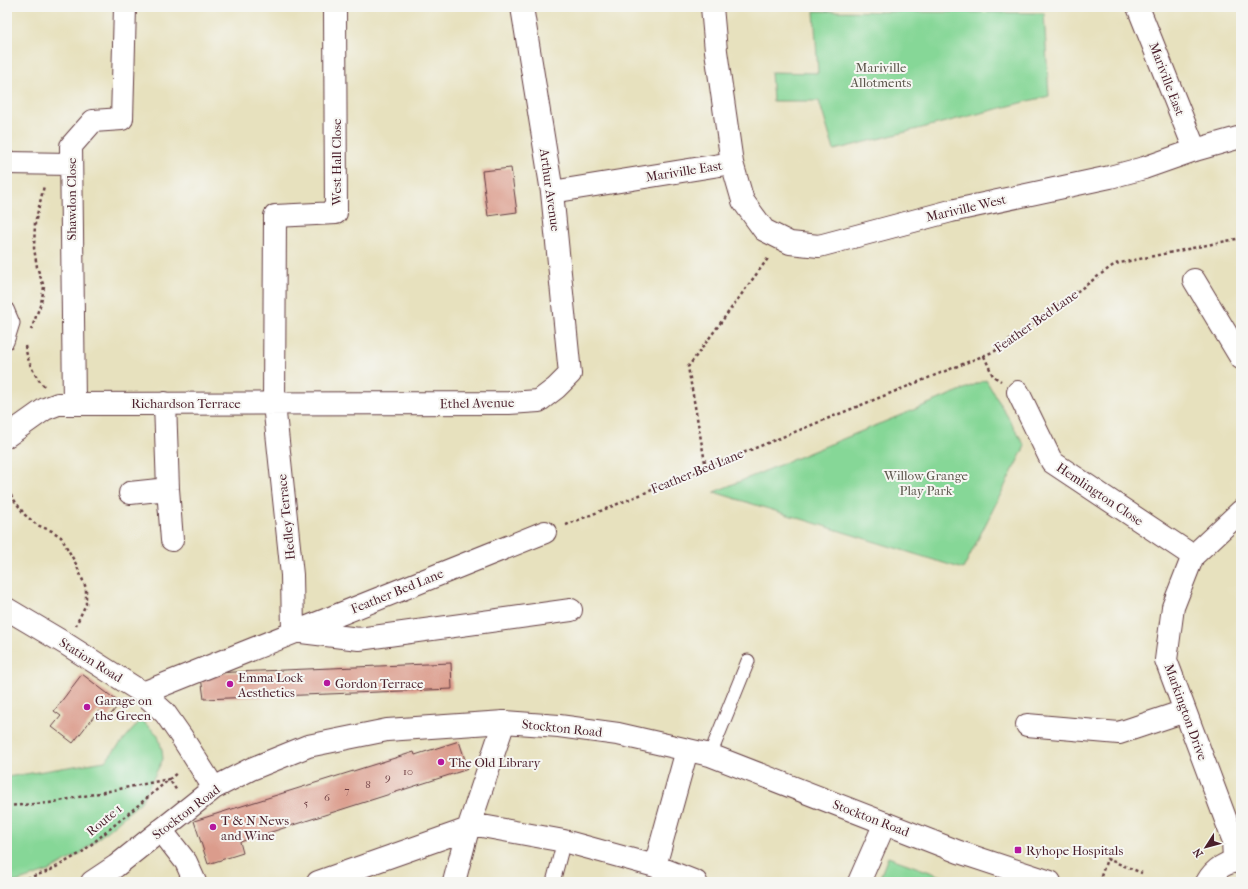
<svg xmlns="http://www.w3.org/2000/svg" width="1248" height="889" font-family="'IM FELL French Canon',serif">
<style>
.green{fill:#86d797;stroke:#687b61}
.building{fill:#db9c8c}
.lines{fill:none;stroke-linecap:round;stroke-linejoin:round}
.lane-casing{stroke:#623c41;stroke-width:15}
.street-casing{stroke:#623c41;stroke-width:24}
.secondary-casing{stroke:#623c41;stroke-width:24}
.path{stroke:#623c41;stroke-width:2.5;stroke-dasharray:3 3;stroke-linecap:butt}
.lane{stroke:#fff;stroke-width:13}
.street{stroke:#fff;stroke-width:22}
.secondary{stroke:#fff;stroke-width:22}
.poi-dot{fill:#b5179e;stroke:#f6f6f2;stroke-width:1.5}
.labels{text-anchor:middle;dominant-baseline:central;stroke-width:4;stroke-linejoin:round;paint-order:stroke}
.number-label{font-size:11px;fill:#6e3e43}
.park-label{font-size:13px;fill:#5c564b;stroke:#f6f6f2}
.street-label{font-size:13px;fill:#4a1f2b;stroke:#f6f6f2}
.poi-label{font-size:13px;fill:#4a1f2b;stroke:#f6f6f2;text-anchor:start}
</style>
<rect width="100%" height="100%" fill="#f6f6f2"/>
<filter id="ink" filterUnits="userSpaceOnUse"><feTurbulence type="fractalNoise" baseFrequency=".025" numOctaves="2"/><feDisplacementMap in="SourceGraphic" scale="8" xChannelSelector="R" yChannelSelector="G"/><feConvolveMatrix kernelMatrix="1 2 1 2 8 2 1 2 1" color-interpolation-filters="sRGB"/></filter>
<filter id="wash" filterUnits="userSpaceOnUse"><feTurbulence type="fractalNoise" baseFrequency=".012" numOctaves="4" result="noise"/><feDisplacementMap in="SourceGraphic" scale="16" xChannelSelector="R" yChannelSelector="G"/><feGaussianBlur stdDeviation="0.9" result="paint"/><feColorMatrix in="noise" values="0 0 0 0 0 0 0 0 0 0 0 0 0 0 0 0 0 1.4 0 .05"/><feComposite in="paint" operator="in"/></filter>
<g filter="url(#wash)">
<rect width="100%" height="100%" fill="#e7e1be"/>
<!-- green -->
<path class="green" d="M 814,11 L 1044,13 L 1049,96 L 834,150 L 819,101 L 773,101 L 771,72 L 818,73 Z
M 986,380 L 1025,446 L 963,569 L 714,492 Z
M 141,720 L 158,735 L 162,750 L 163,759 L 141,802 L 81,853 L 49,871 L 16,882 L 7,882 L 7,777 L 105,761 Z
M 888,857 L 958,882 L 878,882 Z"/>
<g id="blocks">
<!-- building -->
<path class="building" d="M 511,168 L 517,212 L 488,216 L 482,171 Z
M 451,663 L 452,689 L 204,699 L 201,677 L 212,673 Z
M 82,674 L 120,703 L 108,718 L 98,711 L 73,743 L 52,727 L 61,716 L 54,711 Z
M 459,741 L 468,769 L 240,842 L 243,853 L 208,864 L 194,821 L 414,752 L 415,755 Z"/>
</g>
</g>
<g filter="url(#ink)">
<use href="#blocks" fill-opacity="0" stroke="#623c41" stroke-width="1"/>
<g class="lines">
<!-- lane casing -->
<g class="lane-casing">
<path id="lane" d="M 7,309 L 13,323 L 7,342
M 710,755 L 748,661
M 553,882 L 564,841"/>
</g>
<!-- street casing -->
<g class="street-casing">
<path id="street" d="M 335,7 L 336,213 L 275,216 L 274,404 L 292,575 L 293,631 L 359,639 L 571,610
M 1138,7 L 1195,150
M 7,163 L 71,164
M 732,163 L 743,201 L 764,230 L 790,243 L 819,246 L 951,211 L 1110,177 L 1144,168 L 1195,150 L 1241,137
M 552,192 L 732,163 L 716,51 L 712,7
M 1194,280 L 1241,358
M 1018,392 L 1052,462 L 1193,556
M 74,403 L 71,146 L 93,121 L 122,119 L 125,7
M 165,403 L 168,489 L 172,540
M 7,436 L 45,409 L 58,404 L 509,403 L 539,401 L 556,388 L 570,374 L 552,192 L 522,7
M 130,493 L 168,489
M 143,693 L 545,532
M 1027,725 L 1119,733 L 1185,711
M 471,824 L 564,841 L 655,866 L 696,882
M 161,830 L 186,862 L 195,882
M 1234,861 L 1233,839 L 1166,660 L 1173,607 L 1193,556 L 1241,511
M 655,866 L 687,750
M 318,882 L 468,829
M 454,882 L 468,829 L 504,722
M 859,882 L 885,823"/>
</g>
<!-- secondary casing -->
<g class="secondary-casing">
<path id="secondary" d="M 7,609 L 66,644 L 143,693 L 165,713 L 181,736 L 214,788
M 92,882 L 116,866 L 214,788 L 251,769 L 308,746 L 387,730 L 504,722 L 559,726 L 618,734 L 710,755 L 959,852 L 1050,882
M 1207,882 C 1214,869 1227,861 1241,861"/>
</g>
<!-- path -->
<path class="path" d="M 31,330 L 41,303 L 44,287 L 37,267 L 34,248 L 35,223 L 44,186
M 25,346 C 28,362 33,374 44,386
M 984,356 L 993,376 L 1001,381
M 706,468 L 688,367 L 769,257
M 7,490 L 25,515 L 37,525 L 52,531 L 61,537 L 76,564 L 86,588 L 86,604 L 76,625
M 566,525 L 829,418 L 995,351 L 1115,264 L 1241,238
M 7,806 L 49,803 L 169,779 L 177,791
M 16,882 L 49,871 L 81,853 L 178,772
M 1099,882 L 1107,859 L 1142,873"/>
<!-- lane -->
<use href="#lane" class="lane"/>
<!-- street -->
<use href="#street" class="street"/>
<!-- secondary -->
<use href="#secondary" class="secondary"/>
</g>
</g>
<!-- markers -->
<g class="poi-dot">
<circle cx="327" cy="683" r="4"/>
<circle cx="230" cy="684" r="4"/>
<circle cx="87" cy="707" r="4"/>
<circle cx="441" cy="762" r="4"/>
<circle cx="213" cy="827" r="4"/>
<rect x="1014" y="846" width="8" height="8" rx="2"/>
</g>
<g class="labels">
<!-- number labels -->
<g class="number-label">
<text x="408" y="771">10</text>
<text x="388" y="777">9</text>
<text x="368" y="784">8</text>
<text x="347" y="790">7</text>
<text x="327" y="797">6</text>
<text x="306" y="803">5</text>
</g>
<!-- park labels -->
<g class="park-label">
<text x="881" y="67">Mariville<tspan x="881" dy="15">Allotments</tspan></text>
<text x="926" y="475">Willow Grange<tspan x="926" dy="15">Play Park</tspan></text>
</g>
<!-- street labels -->
<g class="street-label">
<text transform="translate(1167 79) rotate(69)">Mariville East</text>
<text transform="translate(336 162) rotate(-90)">West Hall Close</text>
<text transform="translate(684 171) rotate(-9)">Mariville East</text>
<text transform="translate(550 190) rotate(82)">Arthur Avenue</text>
<text transform="translate(71 199) rotate(-90)">Shawdon Close</text>
<text transform="translate(966 208) rotate(-13)">Mariville West</text>
<text transform="translate(1036 321) rotate(-35)">Feather Bed Lane</text>
<text x="186" y="403">Richardson Terrace</text>
<text transform="translate(477 403) rotate(-1)">Ethel Avenue</text>
<text transform="translate(697 471) rotate(-22)">Feather Bed Lane</text>
<text transform="translate(1100 494) rotate(34)">Hemlington Close</text>
<text transform="translate(286 517) rotate(-96)">Hedley Terrace</text>
<text transform="translate(397 591) rotate(-22)">Feather Bed Lane</text>
<text transform="translate(91 660) rotate(32)">Station Road</text>
<text transform="translate(1186 712) rotate(70)">Markington Drive</text>
<text transform="translate(562 728) rotate(6)">Stockton Road</text>
<text transform="translate(186 812) rotate(-37)">Stockton Road</text>
<text transform="translate(871 818) rotate(21)">Stockton Road</text>
<text transform="translate(104 820) rotate(-40)">Route 1</text>
</g>
<!-- poi labels -->
<g class="poi-label">
<text x="238" y="677">Emma Lock<tspan x="238" dy="15">Aesthetics</tspan></text>
<text x="335" y="683">Gordon Terrace</text>
<text x="95" y="700">Garage on<tspan x="95" dy="15">the Green</tspan></text>
<text x="449" y="762">The Old Library</text>
<text x="221" y="820">T &amp; N News<tspan x="221" dy="15">and Wine</tspan></text>
<text x="1026" y="850">Ryhope Hospitals</text>
</g>
</g>
<!-- margin -->
<rect width="1248" height="889" fill="none" stroke="#f6f6f2" stroke-width="24"/>
<!-- north arrow -->
<g transform="translate(1206 847) rotate(234)" stroke="#f6f6f2" stroke-width="3" paint-order="stroke">
<path d="M0-3L7 15L0 10L-7 15Z" fill="#4a1f2b"/>
<text y="-6" font-size="11" font-weight="bold" text-anchor="middle" fill="#4a1f2b">N</text>
</g>
</svg>
